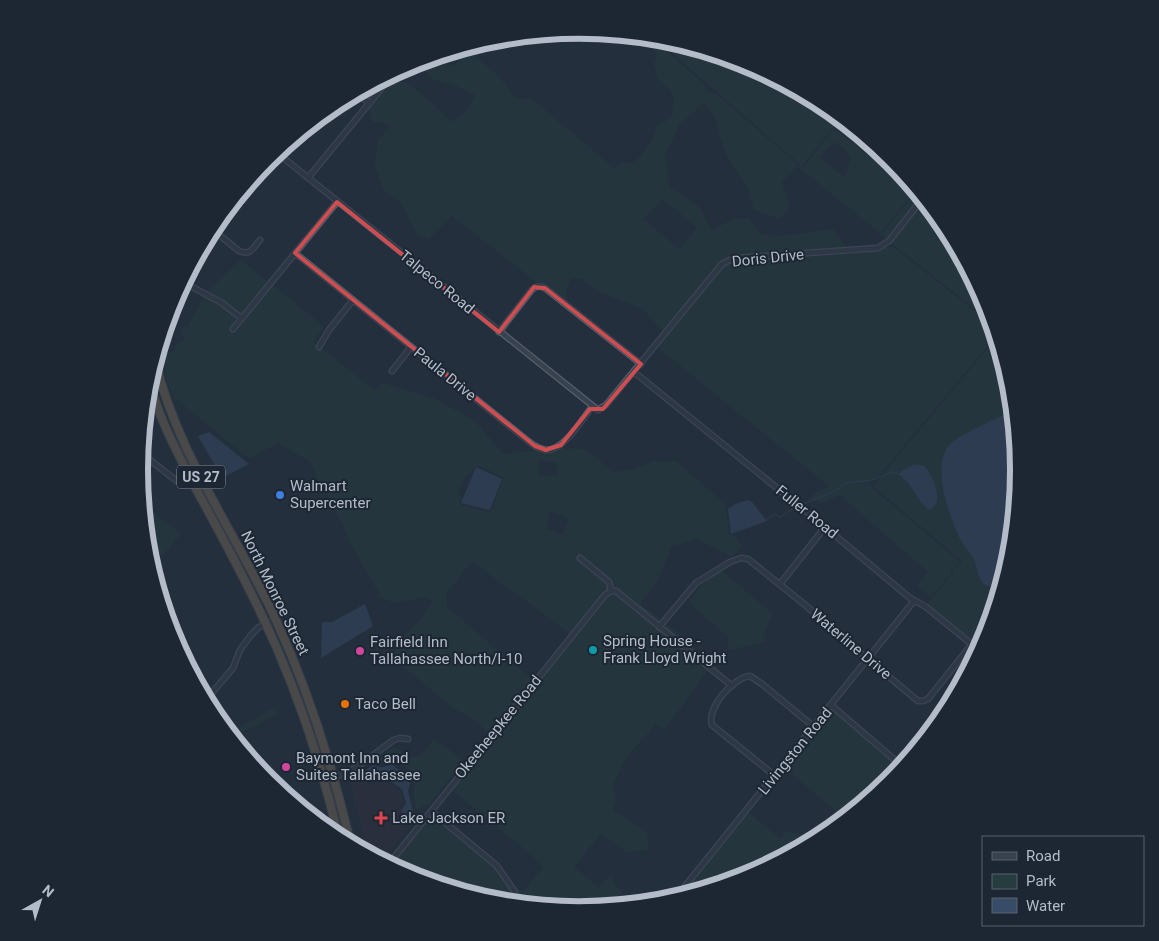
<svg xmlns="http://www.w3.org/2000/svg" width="1159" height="941" font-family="Roboto,sans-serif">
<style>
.medical{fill:#32303f}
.green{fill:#263c3f;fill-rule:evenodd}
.water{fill:#394c67}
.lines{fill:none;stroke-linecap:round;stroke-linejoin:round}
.stream{stroke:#394c67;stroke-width:1}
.street-casing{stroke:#565f6c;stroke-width:7}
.highway-casing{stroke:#434c59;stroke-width:10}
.street{stroke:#38414e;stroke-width:4.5}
.highway{stroke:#746855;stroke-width:8}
.marked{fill:none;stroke:#ce4d50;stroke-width:4;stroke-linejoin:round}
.shop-dot{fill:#3f7fe0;stroke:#1d2633;stroke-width:2}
.culture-dot{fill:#0f9aa8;stroke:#1d2633;stroke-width:2}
.hotel-dot{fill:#d1479c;stroke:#1d2633;stroke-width:2}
.food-dot{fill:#e8710a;stroke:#1d2633;stroke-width:2}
.health-dot{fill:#e0444e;stroke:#1d2633;stroke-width:2}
.labels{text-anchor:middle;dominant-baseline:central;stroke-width:4;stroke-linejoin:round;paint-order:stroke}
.shield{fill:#1d2633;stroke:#878f9c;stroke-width:1}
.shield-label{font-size:14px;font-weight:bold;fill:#b4bcc9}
.street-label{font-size:15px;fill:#b4bcc9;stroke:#1d2633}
.poi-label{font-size:15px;fill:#b4bcc9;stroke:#1d2633;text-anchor:start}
.rim{fill:none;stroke:#b4bcc9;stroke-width:6}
</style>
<rect width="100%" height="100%" fill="#242f3e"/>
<!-- medical -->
<path class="medical" d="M 363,771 L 367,784 L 383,780 L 400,791 L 403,802 L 400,807 L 406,830 L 386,855 L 373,857 L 369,855 L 350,782 Z"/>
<!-- green -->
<path class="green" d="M 637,36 L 650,37 L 705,85 L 705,88 L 708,92 L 715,93 L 801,167 L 804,167 L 834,128 L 888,172 L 891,171 L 896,165 L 916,190 L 880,233 L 797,166 L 782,182 L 790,207 L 780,219 L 754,210 L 748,187 L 735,170 L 725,151 L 719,134 L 716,119 L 704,103 L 679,125 L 664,158 L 666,159 L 669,186 L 699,207 L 712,230 L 732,220 L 749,218 L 761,234 L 774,237 L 833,229 L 845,246 L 845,249 L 728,257 L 717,266 L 663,332 L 643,309 L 602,293 L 582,279 L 571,278 L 566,290 L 568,303 L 546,286 L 539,284 L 452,216 L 429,239 L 417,234 L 399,201 L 383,190 L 375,165 L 378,140 L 391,126 L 372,121 L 369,109 L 395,75 L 427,98 L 451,122 L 466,111 L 475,95 L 457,86 L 432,79 L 416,62 L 435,56 L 454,67 L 460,59 L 450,52 L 464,48 L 497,74 L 516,98 L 533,100 L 614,168 L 622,162 L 634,164 L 652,140 L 656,127 L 665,122 L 672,114 L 674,100 L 670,89 L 659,82 L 654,64 L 658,55 ZM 834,142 L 844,148 L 851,158 L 845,178 L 819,157 ZM 663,199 L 697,228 L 680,250 L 643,219 Z
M 654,37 L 666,39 L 748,64 L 824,104 L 895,164 L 889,170 L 834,126 L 802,166 Z
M 917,191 L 946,226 L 987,302 L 993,323 L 881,235 Z
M 885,247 L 893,247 L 985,319 L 994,328 L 997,335 L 878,477 L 869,482 L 872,485 L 872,488 L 960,562 L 931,597 L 917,586 L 928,572 L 840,495 L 821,503 L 810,499 L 813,495 L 829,486 L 657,347 L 723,266 L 730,262 L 868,252 L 878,250 Z
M 241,260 L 268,282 L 241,315 L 224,301 L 207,291 Z
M 272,284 L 324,327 L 313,342 L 317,346 L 316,348 L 319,350 L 321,348 L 376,391 L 383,383 L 435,399 L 474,420 L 503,454 L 537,450 L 551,452 L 560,448 L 584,449 L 614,472 L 634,469 L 654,461 L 676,461 L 728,507 L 726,510 L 729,534 L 733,535 L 742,546 L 732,557 L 697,539 L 672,546 L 659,577 L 640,604 L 662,620 L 658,623 L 617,589 L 613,588 L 611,580 L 580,555 L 577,559 L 607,583 L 608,590 L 570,634 C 545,615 520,596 494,578 C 486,572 480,566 471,562 L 446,594 L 447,607 L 533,681 L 490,734 L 469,716 L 453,708 L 397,661 L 394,661 L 390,667 L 388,665 L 399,642 L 420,619 L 433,602 L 426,597 L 394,603 L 378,596 L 379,593 L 349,541 L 343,525 L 309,461 L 278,443 L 249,458 L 177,400 L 175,401 L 167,382 L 162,355 L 175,351 L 176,344 L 183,340 L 184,338 L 181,329 L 189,325 L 204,295 L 221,305 L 238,319 L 230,329 L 233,332 ZM 539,460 L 557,463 L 557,476 L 538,475 ZM 477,465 L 503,477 L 503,479 L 492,510 L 489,512 L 460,505 L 459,503 L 462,497 L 458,494 L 463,479 ZM 550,511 L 569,518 L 563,534 L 546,529 Z
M 997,337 L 1012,385 L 1020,471 L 1011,557 L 986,639 L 970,670 L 960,662 L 975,642 L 927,604 L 962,561 L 873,486 Z
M 142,504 L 181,534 L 162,556 L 146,543 Z
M 721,570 L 773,614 L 764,631 L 765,642 L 728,650 L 728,637 L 689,603 C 697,589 708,578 721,570 Z
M 611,593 L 615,593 L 708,670 L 665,729 L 656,724 L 627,756 L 613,785 L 616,799 L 613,810 L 647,832 L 649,850 L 626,852 L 601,833 L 574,867 L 599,888 L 611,874 L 615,884 L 633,906 L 579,911 L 493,902 L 411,877 L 390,866 L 430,816 L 499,872 L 508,888 L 514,895 L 518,891 L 509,881 L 523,892 L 543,867 L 528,852 L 451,789 L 470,765 L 472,765 L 607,596 Z
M 665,623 L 713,663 L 711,666 L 662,627 Z
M 275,707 L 279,714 L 231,737 L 228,734 Z
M 832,709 L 902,769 L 891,782 L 848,817 L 841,815 L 784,768 Z
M 433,739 L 461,758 L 462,763 L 430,804 L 416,809 L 414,797 L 415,784 L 407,768 L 395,759 L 386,763 L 377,764 L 374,758 L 395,747 L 412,758 C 423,755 427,749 433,739 Z
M 748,812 L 779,838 L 782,838 L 784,832 L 802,834 L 812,833 L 820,839 L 748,878 L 704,891 L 694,882 L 715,854 L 743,820 Z"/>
<!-- water -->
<path class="water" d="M 1014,411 L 1020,471 L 1019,483 L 1012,501 L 1010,526 L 1011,557 L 1004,578 L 995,586 C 978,589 979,571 974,560 C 970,552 963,545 959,537 C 949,514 933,471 947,448 C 953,437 1001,416 1014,411 Z
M 209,432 L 249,464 L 222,478 L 198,436 Z
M 913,465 C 917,465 921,464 925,467 C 934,476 945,505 929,510 L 921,502 L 909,484 L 899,474 L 901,471 Z
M 476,467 L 502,479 L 490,510 L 461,503 Z
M 748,500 L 752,502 L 767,521 L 731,534 L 728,509 L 735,504 Z
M 365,604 L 373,626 L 321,658 L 322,622 L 332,622 Z
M 392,764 L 399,770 L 405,772 L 409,778 L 410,783 L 408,791 L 413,811 L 404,822 L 401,811 L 406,803 L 402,789 L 384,777 L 367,781 L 363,772 L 373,765 C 379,769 386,767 392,764 Z"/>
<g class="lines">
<!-- stream -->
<path class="stream" d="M 803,504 L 835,491 L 846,483 L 872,480 L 893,472 L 901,475
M 766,520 L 774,514 L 780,517 L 794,508"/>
<!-- street casing -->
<g class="street-casing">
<path id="street" d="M 357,93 L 369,103
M 276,152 L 598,410 L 606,405 L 722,264 L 730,260 L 737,258 L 878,248 L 889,241 L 923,198
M 308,178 L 394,73
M 212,229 L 239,251 C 251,256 253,248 260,240
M 295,253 L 528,441 C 533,445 539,449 546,450 C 564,451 582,419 592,407
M 183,282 L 222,303 L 241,318
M 233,329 L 337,202
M 499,332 L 530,292 C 535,286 538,285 545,288 L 641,364
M 319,347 L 329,330 L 353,300
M 392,371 L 411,347
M 634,372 L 825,527 L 910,598 L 926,607 L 980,651
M 141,453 L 178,482 L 185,484 L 193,483
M 580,558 L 609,582 L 611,591
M 780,584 L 825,527
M 611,591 L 616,591 L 732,686
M 659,627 L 696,583 L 730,562 L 741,558 L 748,559 L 804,604 L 864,656 L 918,701 L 923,701 L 928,699 L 972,644
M 205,701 L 233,668 L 240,650 L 251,635 L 259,627 L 276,620
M 832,706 L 903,767
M 775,776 L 712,725 C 706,708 734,677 750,676 L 762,684 L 814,727
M 324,778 C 352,777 372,754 394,740 L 400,738 L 408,739
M 431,811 L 497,866 L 515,892
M 388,865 L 605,595 L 611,591
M 674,900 L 914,601"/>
</g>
<!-- highway casing -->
<g class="highway-casing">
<path id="highway" d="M 155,360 C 177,454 236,533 276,620 C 309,692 333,768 351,846
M 149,379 C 158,417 177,452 195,487 C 213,520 231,553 248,587 C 289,667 319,752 339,839"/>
</g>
<!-- street -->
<use href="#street" class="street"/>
<!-- highway -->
<use href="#highway" class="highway"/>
</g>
<!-- marked area -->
<path d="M0 0H1159V941H0ZM 337,202 L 499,332 L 534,287 L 545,288 L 641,364 L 603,409 L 590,409 L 561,445 L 546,450 L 535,446 L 295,253 Z" fill="#242f3e" fill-opacity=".55" fill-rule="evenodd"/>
<path class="marked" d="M 337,202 L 499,332 L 534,287 L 545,288 L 641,364 L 603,409 L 590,409 L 561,445 L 546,450 L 535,446 L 295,253 Z"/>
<!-- markers -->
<circle class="shop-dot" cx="280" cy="495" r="5"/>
<circle class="culture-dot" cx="593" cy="650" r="5"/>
<g class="hotel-dot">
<circle cx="360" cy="651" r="5"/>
<circle cx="286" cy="767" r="5"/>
</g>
<circle class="food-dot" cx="345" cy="704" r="5"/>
<path class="health-dot" d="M378.5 810.5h5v5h5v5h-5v5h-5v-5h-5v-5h5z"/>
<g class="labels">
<!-- shield labels -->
<rect class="shield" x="177" y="465.5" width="48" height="23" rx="4"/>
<g class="shield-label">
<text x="201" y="477">US 27</text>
</g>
<!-- street labels -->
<g class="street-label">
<text transform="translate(768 258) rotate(-6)">Doris Drive</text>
<text transform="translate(437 282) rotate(39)">Talpeco Road</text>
<text transform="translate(445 374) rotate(39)">Paula Drive</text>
<text transform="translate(807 512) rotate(39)">Fuller Road</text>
<text transform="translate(275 593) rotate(64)">North Monroe Street</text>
<text transform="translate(851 644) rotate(40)">Waterline Drive</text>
<text transform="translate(498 727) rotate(-51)">Okeeheepkee Road</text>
<text transform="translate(795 751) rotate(-51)">Livingston Road</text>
</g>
<!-- poi labels -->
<g class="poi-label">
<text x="290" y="486">Walmart<tspan x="290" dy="17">Supercenter</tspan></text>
<text x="603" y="641">Spring House -<tspan x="603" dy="17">Frank Lloyd Wright</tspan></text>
<text x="370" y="642">Fairfield Inn<tspan x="370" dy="17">Tallahassee North/I-10</tspan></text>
<text x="355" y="704">Taco Bell</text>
<text x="296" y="758">Baymont Inn and<tspan x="296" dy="17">Suites Tallahassee</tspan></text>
<text x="392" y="818">Lake Jackson ER</text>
</g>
</g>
<!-- crop -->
<path d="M0 0H1159V941H0ZM148 470a431 431 0 1 1 862 0a431 431 0 1 1-862 0Z" fill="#1d2633" fill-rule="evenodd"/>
<path class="rim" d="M148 470a431 431 0 1 1 862 0a431 431 0 1 1-862 0Z"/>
<!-- legend -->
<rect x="982" y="836" width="162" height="90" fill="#1d2633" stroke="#59626f"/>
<rect x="992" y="852" width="25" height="8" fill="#38414e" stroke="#59626f"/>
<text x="1026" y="861" font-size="15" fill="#b4bcc9">Road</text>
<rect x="992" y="874" width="25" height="15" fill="#263c3f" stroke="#59626f"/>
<text x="1026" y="886" font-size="15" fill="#b4bcc9">Park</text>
<rect x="992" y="898" width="25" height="15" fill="#394c67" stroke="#59626f"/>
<text x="1026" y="911" font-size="15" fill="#b4bcc9">Water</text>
<!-- north arrow -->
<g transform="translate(40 901) rotate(39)" stroke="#1d2633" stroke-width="4" paint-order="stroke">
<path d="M0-4L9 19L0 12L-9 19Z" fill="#b4bcc9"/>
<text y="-8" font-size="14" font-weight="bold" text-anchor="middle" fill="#b4bcc9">N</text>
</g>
</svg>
